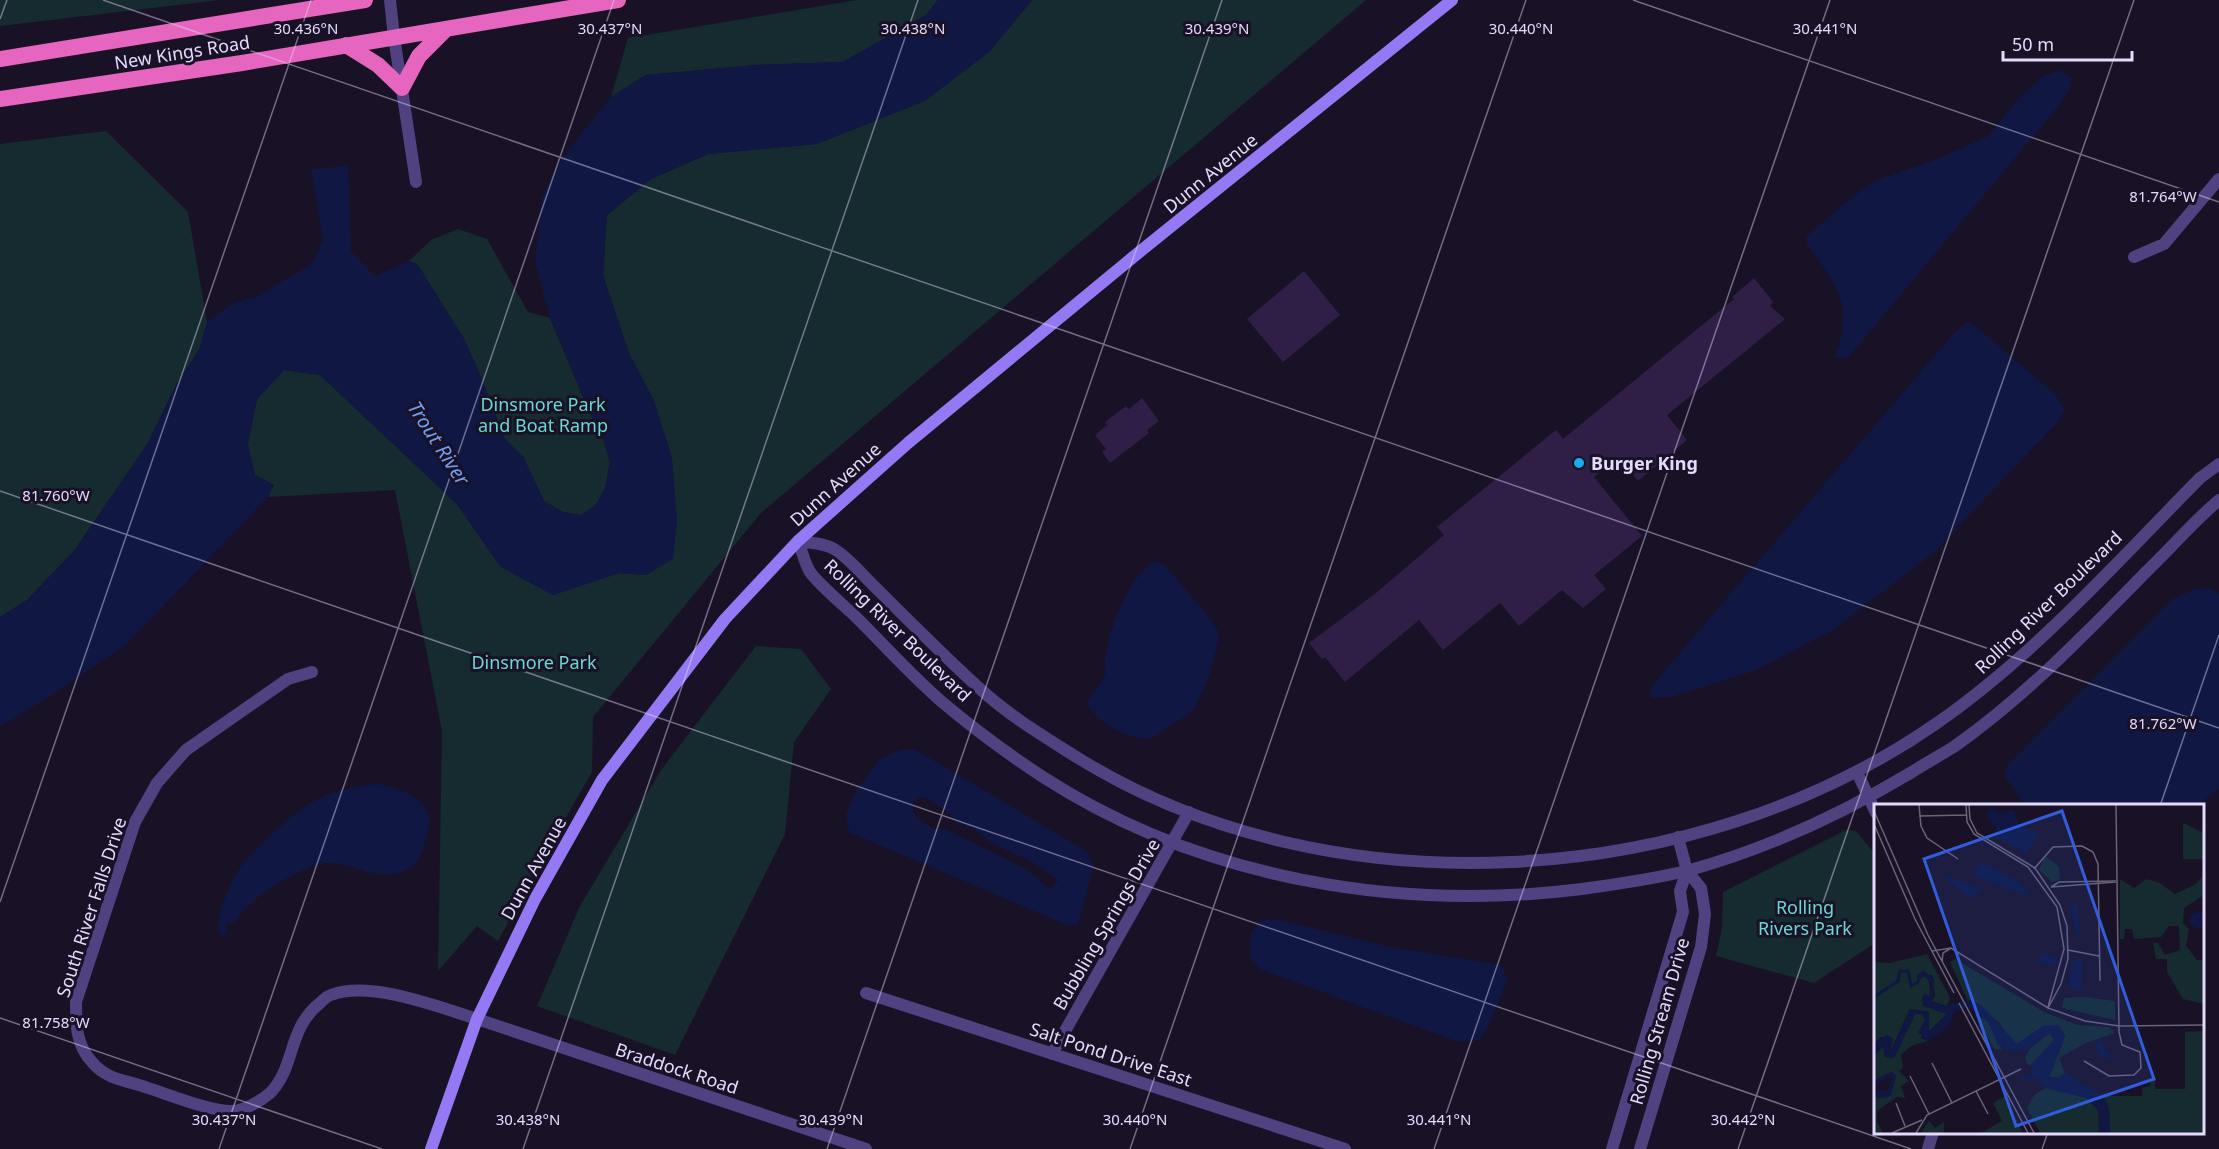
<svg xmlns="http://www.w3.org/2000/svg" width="2219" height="1149" font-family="'Noto Sans',sans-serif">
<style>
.green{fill:#152b30}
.water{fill:#0f1742;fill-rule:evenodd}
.building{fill:#2f1f46}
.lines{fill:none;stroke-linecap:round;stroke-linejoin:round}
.minor{stroke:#504181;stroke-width:12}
.tertiary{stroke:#504181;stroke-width:12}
.secondary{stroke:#9579f4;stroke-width:12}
.trunk{stroke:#e665be;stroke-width:16}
.ticks{fill:none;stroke:#e5dafc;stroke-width:1.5;stroke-opacity:0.45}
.poi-dot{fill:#17aceb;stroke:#191226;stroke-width:2}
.labels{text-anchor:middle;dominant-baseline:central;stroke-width:6;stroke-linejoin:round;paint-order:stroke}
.street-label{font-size:18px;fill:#e5dafc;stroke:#191226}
.park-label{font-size:18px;fill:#6bd7d1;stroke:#191226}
.poi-label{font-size:18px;font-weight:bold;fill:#e5dafc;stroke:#191226;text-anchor:start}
.water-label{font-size:20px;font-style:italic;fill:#719df3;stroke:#191226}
.inset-river{fill:none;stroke:#0f1742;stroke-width:3}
.inset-road{fill:none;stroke:#6b627c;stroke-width:1.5}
.view{fill:#315cdc;fill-opacity:0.15;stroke:#315cdc;stroke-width:3}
.inset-edge{fill:none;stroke:#e5dafc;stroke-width:3}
.ticks-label{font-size:15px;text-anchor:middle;fill:#e5dafc;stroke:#191226;stroke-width:6;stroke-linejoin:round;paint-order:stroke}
</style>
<rect width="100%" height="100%" fill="#191226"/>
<!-- green -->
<path class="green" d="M 0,0 L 220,0 L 0,26 Z
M 857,0 L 938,0 L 926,15 L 843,62 L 756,65 L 646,75 L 611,97 L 628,38 Z
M 1032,0 L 1366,0 L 761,513 L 593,717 L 592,772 L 545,854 L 498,941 L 477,926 L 438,971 L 442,731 L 395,490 L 268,497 L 274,485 L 255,475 L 247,444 L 257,399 L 284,370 L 320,375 L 457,504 L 500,566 L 553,595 L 619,573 L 646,575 L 654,401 L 629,353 L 603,275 L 607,215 L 651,179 L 708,154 L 817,144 L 989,52 Z
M 106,131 L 188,212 L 207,322 L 199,350 L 177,383 L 148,443 L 74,551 L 27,600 L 0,617 L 0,144 Z
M 458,229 L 487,239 L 528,312 L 550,318 L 592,418 L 603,438 L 610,462 L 605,488 L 596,505 L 581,515 L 563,512 L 544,501 L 523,457 L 505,439 L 478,370 L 464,339 L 419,267 L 415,263 L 409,261 L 431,240 Z
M 756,646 L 801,649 L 831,689 L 794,742 L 785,834 L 675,1055 L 537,1006 L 580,906 L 661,770 Z
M 1846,830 L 1856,831 L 1875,854 L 1875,943 L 1814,983 L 1716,956 L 1722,929 L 1723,892 Z"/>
<!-- water -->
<path class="water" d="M 938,0 L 1032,0 L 989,52 L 925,101 L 817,144 L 708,154 L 651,179 L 607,215 L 603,275 L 629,353 L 654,401 L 672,457 L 677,520 L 673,559 L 646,575 L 619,573 L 553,595 L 500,566 L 457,504 L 320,375 L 284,370 L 257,399 L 248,444 L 255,475 L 274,485 L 268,497 L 127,644 L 46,699 L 0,726 L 0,617 L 28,600 L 74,551 L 148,443 L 177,383 L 199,350 L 207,322 L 233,303 L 258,296 L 312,264 L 323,241 L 311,170 L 348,165 L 351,251 L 375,276 L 409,261 L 415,263 L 419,267 L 464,339 L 478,370 L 505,439 L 523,457 L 544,501 L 563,512 L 581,515 L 596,505 L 605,489 L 610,462 L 603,438 L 592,418 L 550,318 L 535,261 L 542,197 L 564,155 L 611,97 L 646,75 L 756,65 L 843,62 L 926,15 Z
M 2061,70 L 2072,78 L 2069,90 L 2056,109 L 1847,359 L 1835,357 C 1854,303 1837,287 1807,244 L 1806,237 L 1845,203 L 1874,181 L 1932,161 L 1988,136 L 2020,97 L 2043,76 Z
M 1966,322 L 1974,325 L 2055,394 L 2064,409 L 2058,422 L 1932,554 L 1832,631 L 1754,671 L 1671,697 L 1651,698 L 1650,689 L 1667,668 L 1955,332 Z
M 1156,561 L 1164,564 L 1210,618 L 1218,631 L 1218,642 L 1209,676 L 1194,710 L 1152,738 C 1131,742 1095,722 1087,703 C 1090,693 1100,687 1105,676 C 1107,670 1104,664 1105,658 C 1109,630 1129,573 1156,561 Z
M 2210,588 L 2219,594 L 2219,789 L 2197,805 L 2025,805 L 2005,777 L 2007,766 L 2173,599 L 2194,589 Z
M 900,750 L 916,750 L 1086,851 L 1094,866 L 1078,924 L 1067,925 L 849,832 L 846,815 L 855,792 L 880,759 ZM 919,797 L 931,800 L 950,814 L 956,822 L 974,829 L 993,844 L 1032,862 L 1058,880 L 1053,888 L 1048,888 L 1028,870 L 947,830 L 930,827 L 917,818 L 911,806 Z
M 381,784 C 399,789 427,797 430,820 C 430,826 426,835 425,842 C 423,854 417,866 405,871 C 377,881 361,867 334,863 C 308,860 247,899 235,922 L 226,924 L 227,932 L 224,936 L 220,935 C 214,917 231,882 241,866 C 251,851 301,806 318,799 C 337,790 360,785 381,784 Z
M 1276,919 L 1387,946 L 1502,965 L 1507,980 L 1488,1028 L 1478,1040 L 1458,1042 L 1260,969 L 1249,957 L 1251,933 L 1262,920 Z"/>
<!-- building -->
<path class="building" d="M 1304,271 L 1340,315 L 1283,362 L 1247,319 Z
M 1754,278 L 1773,302 L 1770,306 L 1785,319 L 1667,415 L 1687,440 L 1638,481 L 1619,457 L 1594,477 L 1642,536 L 1594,575 L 1606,589 L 1583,608 L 1562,590 L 1519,626 L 1500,603 L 1443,650 L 1419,620 L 1345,682 L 1325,657 L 1322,659 L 1309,643 L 1376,593 L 1444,535 L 1437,527 L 1556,430 L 1563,439 L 1734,299 L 1732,297 Z
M 1142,398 L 1159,421 L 1147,430 L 1149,433 L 1110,463 L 1102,452 L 1106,449 L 1095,435 L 1107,425 L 1105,422 L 1126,406 L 1129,409 Z"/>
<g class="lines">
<!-- minor -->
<path class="minor" d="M 394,37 L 416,182
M 2134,257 L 2164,244 L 2219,179
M 798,541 C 802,551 805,564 810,572 C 819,585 846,607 858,619 C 886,647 912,676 942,702 C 974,729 1008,754 1043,777 C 1201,879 1398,912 1582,889 C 1618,884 1655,879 1690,870 C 1769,848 1842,814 1912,772 C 1926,763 1941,755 1955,746 C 2026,696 2086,633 2147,571 C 2171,548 2193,522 2219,500
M 798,541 C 810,543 828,543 837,551 C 852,561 865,578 878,590 C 911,623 944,656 978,687 C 1008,715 1043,736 1078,758 C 1330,914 1696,891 1937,723 C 2036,654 2116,563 2200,478 L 2219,464
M 312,672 L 288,679 L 186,750 L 157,783 L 135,822 L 76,1002 C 76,1025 76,1045 92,1062 C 96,1067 104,1073 110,1076 C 121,1081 134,1083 145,1087 C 168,1094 211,1112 233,1111 C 245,1110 261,1101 270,1093 C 296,1067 287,1029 320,1003 C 323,1000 327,996 331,995 C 370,980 439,1007 477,1019
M 1857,772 L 1876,813
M 866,993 L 1345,1149
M 1052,1054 L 1189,812
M 1612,1149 L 1683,912 L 1680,891 L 1687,871
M 1640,1149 L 1701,947 L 1705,914 L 1701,888 L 1687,871 L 1678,837
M 1928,1149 L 1933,1132"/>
<!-- tertiary -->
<path class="tertiary" d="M 390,0 L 394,37
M 477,1019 L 866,1149"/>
<!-- secondary -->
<path class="secondary" d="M 431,1149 L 477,1019 L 535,899 L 602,780 L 725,619 L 798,541 L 908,443 L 1132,258 L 1452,0"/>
<!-- trunk -->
<path class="trunk" d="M 346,45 L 378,65 L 402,88 L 419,56 L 446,29
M 0,59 L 365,0
M 0,99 L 242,63 L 618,0"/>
</g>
<!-- ticks -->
<path class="ticks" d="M 103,0 L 2219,728M 1633,0 L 2219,202M 0,19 L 7,0M 0,491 L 1911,1149M 2160,806 L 2219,635M 0,902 L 311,0M 0,1018 L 382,1149M 219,1149 L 614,0M 523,1149 L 918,0M 827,1149 L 1222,0M 1130,1149 L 1526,0M 1434,1149 L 1830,0M 1738,1149 L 2134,0M 2042,1149 L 2048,1132"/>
<!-- markers -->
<circle class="poi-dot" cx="1579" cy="463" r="6"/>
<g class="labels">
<!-- street labels -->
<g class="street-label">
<text transform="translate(182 52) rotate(-9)">New Kings Road</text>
<text transform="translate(1210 173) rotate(-39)">Dunn Avenue</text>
<text transform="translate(835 484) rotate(-42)">Dunn Avenue</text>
<text transform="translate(2048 602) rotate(-44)">Rolling River Boulevard</text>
<text transform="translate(898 630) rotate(44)">Rolling River Boulevard</text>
<text transform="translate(533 868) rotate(-61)">Dunn Avenue</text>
<text transform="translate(91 907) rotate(-72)">South River Falls Drive</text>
<text transform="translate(1106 924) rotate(-60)">Bubbling Springs Drive</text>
<text transform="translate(1659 1021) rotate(-74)">Rolling Stream Drive</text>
<text transform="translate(1111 1054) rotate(18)">Salt Pond Drive East</text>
<text transform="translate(677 1068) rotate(18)">Braddock Road</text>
</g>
<!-- park labels -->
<g class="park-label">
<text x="543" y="404">Dinsmore Park<tspan x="543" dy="21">and Boat Ramp</tspan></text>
<text x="534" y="662">Dinsmore Park</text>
<text x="1805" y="907">Rolling<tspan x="1805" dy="21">Rivers Park</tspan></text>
</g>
<!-- poi labels -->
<g class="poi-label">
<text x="1591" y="463">Burger King</text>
</g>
<!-- water labels -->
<g class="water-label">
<text transform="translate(439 443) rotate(57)">Trout River</text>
</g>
</g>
<!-- overview -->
<g transform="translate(1874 804)">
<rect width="330" height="330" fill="#191226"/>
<path d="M 309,19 L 328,28 L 330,55 L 309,55 ZM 171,52 L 185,63 L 186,76 L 178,78 L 165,66 ZM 330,70 L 330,91 L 310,104 L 309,119 L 315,125 L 312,142 L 323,156 L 330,156 L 330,200 L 309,195 L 293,168 L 293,155 L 282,155 L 279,139 L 284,139 L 291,151 L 306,146 L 305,122 L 295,122 L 287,133 L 260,135 L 258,125 L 251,125 L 250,135 L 246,135 L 246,75 L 260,84 L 272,75 L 284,78 L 301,90 L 322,80 ZM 53,150 L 76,194 L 73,202 L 57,197 L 61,193 L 58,171 L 43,171 L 43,180 L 47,172 L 55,174 L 56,190 L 54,193 L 51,190 L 60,203 L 74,209 L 55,228 L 55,208 L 36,205 L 15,250 L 19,235 L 7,233 L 0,240 L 0,158 L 16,159 ZM 81,155 L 172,209 L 204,221 L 235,223 L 241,229 L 212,239 L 185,254 L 191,269 L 185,274 L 175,273 L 189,238 L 191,231 L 185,224 L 163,227 L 143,240 L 137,236 L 125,218 L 93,195 L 76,158 ZM 210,193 L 241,197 L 241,216 L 188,204 L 190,194 ZM 101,209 L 115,218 L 128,245 L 120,245 ZM 41,210 L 48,210 L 51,216 L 47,234 L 54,237 L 37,242 L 27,251 L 29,264 L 25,267 L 35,277 L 27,282 L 31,294 L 23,293 L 3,307 L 3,318 L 9,329 L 0,329 L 0,293 L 7,294 L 19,284 L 22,271 L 17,268 L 0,277 L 0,251 L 10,242 L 11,253 L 20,254 ZM 330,227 L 330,329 L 236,329 L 235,304 L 229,292 L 268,292 L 268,284 L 276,282 L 277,276 L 281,276 L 281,285 L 311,285 L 311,228 ZM 176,229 L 180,236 L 156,262 L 153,260 L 151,254 L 157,243 ZM 172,284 L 213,294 L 224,304 L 225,329 L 166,329 L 153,304 L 160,291 ZM 131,292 L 149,329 L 107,329 L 128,317 L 119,299 ZM 55,317 L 61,324 L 70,318 L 70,329 L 47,329 Z" fill="#152b30"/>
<path d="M 115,4 L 128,9 L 140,5 L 145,22 L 166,30 L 152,49 L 122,34 L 122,24 L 112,12 ZM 107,57 L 142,75 L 158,94 L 99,72 ZM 65,69 L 109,85 L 109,86 L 96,95 ZM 204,100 L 206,130 L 203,133 L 196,101 ZM316 116a8 8 0 1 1 16 0a8 8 0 1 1-16 0ZM 169,149 L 183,153 L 183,161 L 162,160 ZM 209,154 L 207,185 L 202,186 L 194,181 L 199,156 ZM 49,167 L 60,174 L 58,198 L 73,202 L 93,195 L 107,201 L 143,240 L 169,222 L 184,221 L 191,231 L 189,238 L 175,273 L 185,274 L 191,269 L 229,292 L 235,304 L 236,329 L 225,329 L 225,308 L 213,294 L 172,284 L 161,274 L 150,278 L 147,273 L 158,270 L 157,261 L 180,236 L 178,230 L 172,230 L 151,247 L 137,248 L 124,241 L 114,218 L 96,204 L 81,207 L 75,222 L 54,237 L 44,228 L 51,216 L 48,210 L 41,210 L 20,254 L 11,253 L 9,243 L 0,251 L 0,240 L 13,231 L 19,235 L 14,245 L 17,247 L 36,205 L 55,208 L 55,227 L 73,210 L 49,202 L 48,193 L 51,190 L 55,192 L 58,180 L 50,171 L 43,180 L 43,171 ZM 228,236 L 233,248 L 245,257 L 225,251 L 221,239 ZM 17,268 L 22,271 L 17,291 L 12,294 L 0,293 L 5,286 L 14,287 L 18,272 L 0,281 L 0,277 Z" fill="#0f1742"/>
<path class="inset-river" d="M 0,193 L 24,177 L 26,167 L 34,167 L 37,182 L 44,178"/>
<path class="inset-road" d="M 45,1 L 47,22 L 53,34 L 84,55M 92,1 L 93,18 L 100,30 L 154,63 L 183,103 L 190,145 L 174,203M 95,1 L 96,15 L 103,29 L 161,64 L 186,101 L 193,122 L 194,155 L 187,180 L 174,204M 0,7 L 54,131 L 160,329M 45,12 L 92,11M 0,20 L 41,115 L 80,189M 219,48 L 224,60 L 226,177M 160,65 L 179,43 L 208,42 L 219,48M 177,83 L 185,78 L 242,77M 177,83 L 242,78M 194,146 L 225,152M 58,147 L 77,144 L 174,204 L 211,217 L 245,222 L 330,221M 68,158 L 69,149 L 77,144M 85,199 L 154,329M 210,257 L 235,272 L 260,271 L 267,264 L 266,248 L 248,241 L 245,228 L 242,1M 58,259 L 78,299M 36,272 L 55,310M 102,287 L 114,310M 22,299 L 31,322M 18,329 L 48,316M 42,329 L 53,311 L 147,265"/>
<path class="view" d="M 188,7 L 280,275 L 142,322 L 50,55 Z"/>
<rect width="330" height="330" class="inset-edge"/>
</g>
<g class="ticks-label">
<text x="306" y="34">30.436°N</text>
<text x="610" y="34">30.437°N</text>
<text x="1521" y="34">30.440°N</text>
<text x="1825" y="34">30.441°N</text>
<text x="913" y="34">30.438°N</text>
<text x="1217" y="34">30.439°N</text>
<text x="2163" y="202">81.764°W</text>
<text x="56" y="501">81.760°W</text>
<text x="2163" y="729">81.762°W</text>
<text x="56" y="1028">81.758°W</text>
<text x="224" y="1125">30.437°N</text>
<text x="528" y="1125">30.438°N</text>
<text x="831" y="1125">30.439°N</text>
<text x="1135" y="1125">30.440°N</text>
<text x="1439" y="1125">30.441°N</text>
<text x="1743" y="1125">30.442°N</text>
</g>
<!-- scale -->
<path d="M2003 51v9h129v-9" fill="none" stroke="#e5dafc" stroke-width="3"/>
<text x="2012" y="51" font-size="18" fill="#e5dafc" stroke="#191226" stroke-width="4.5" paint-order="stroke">50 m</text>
</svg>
